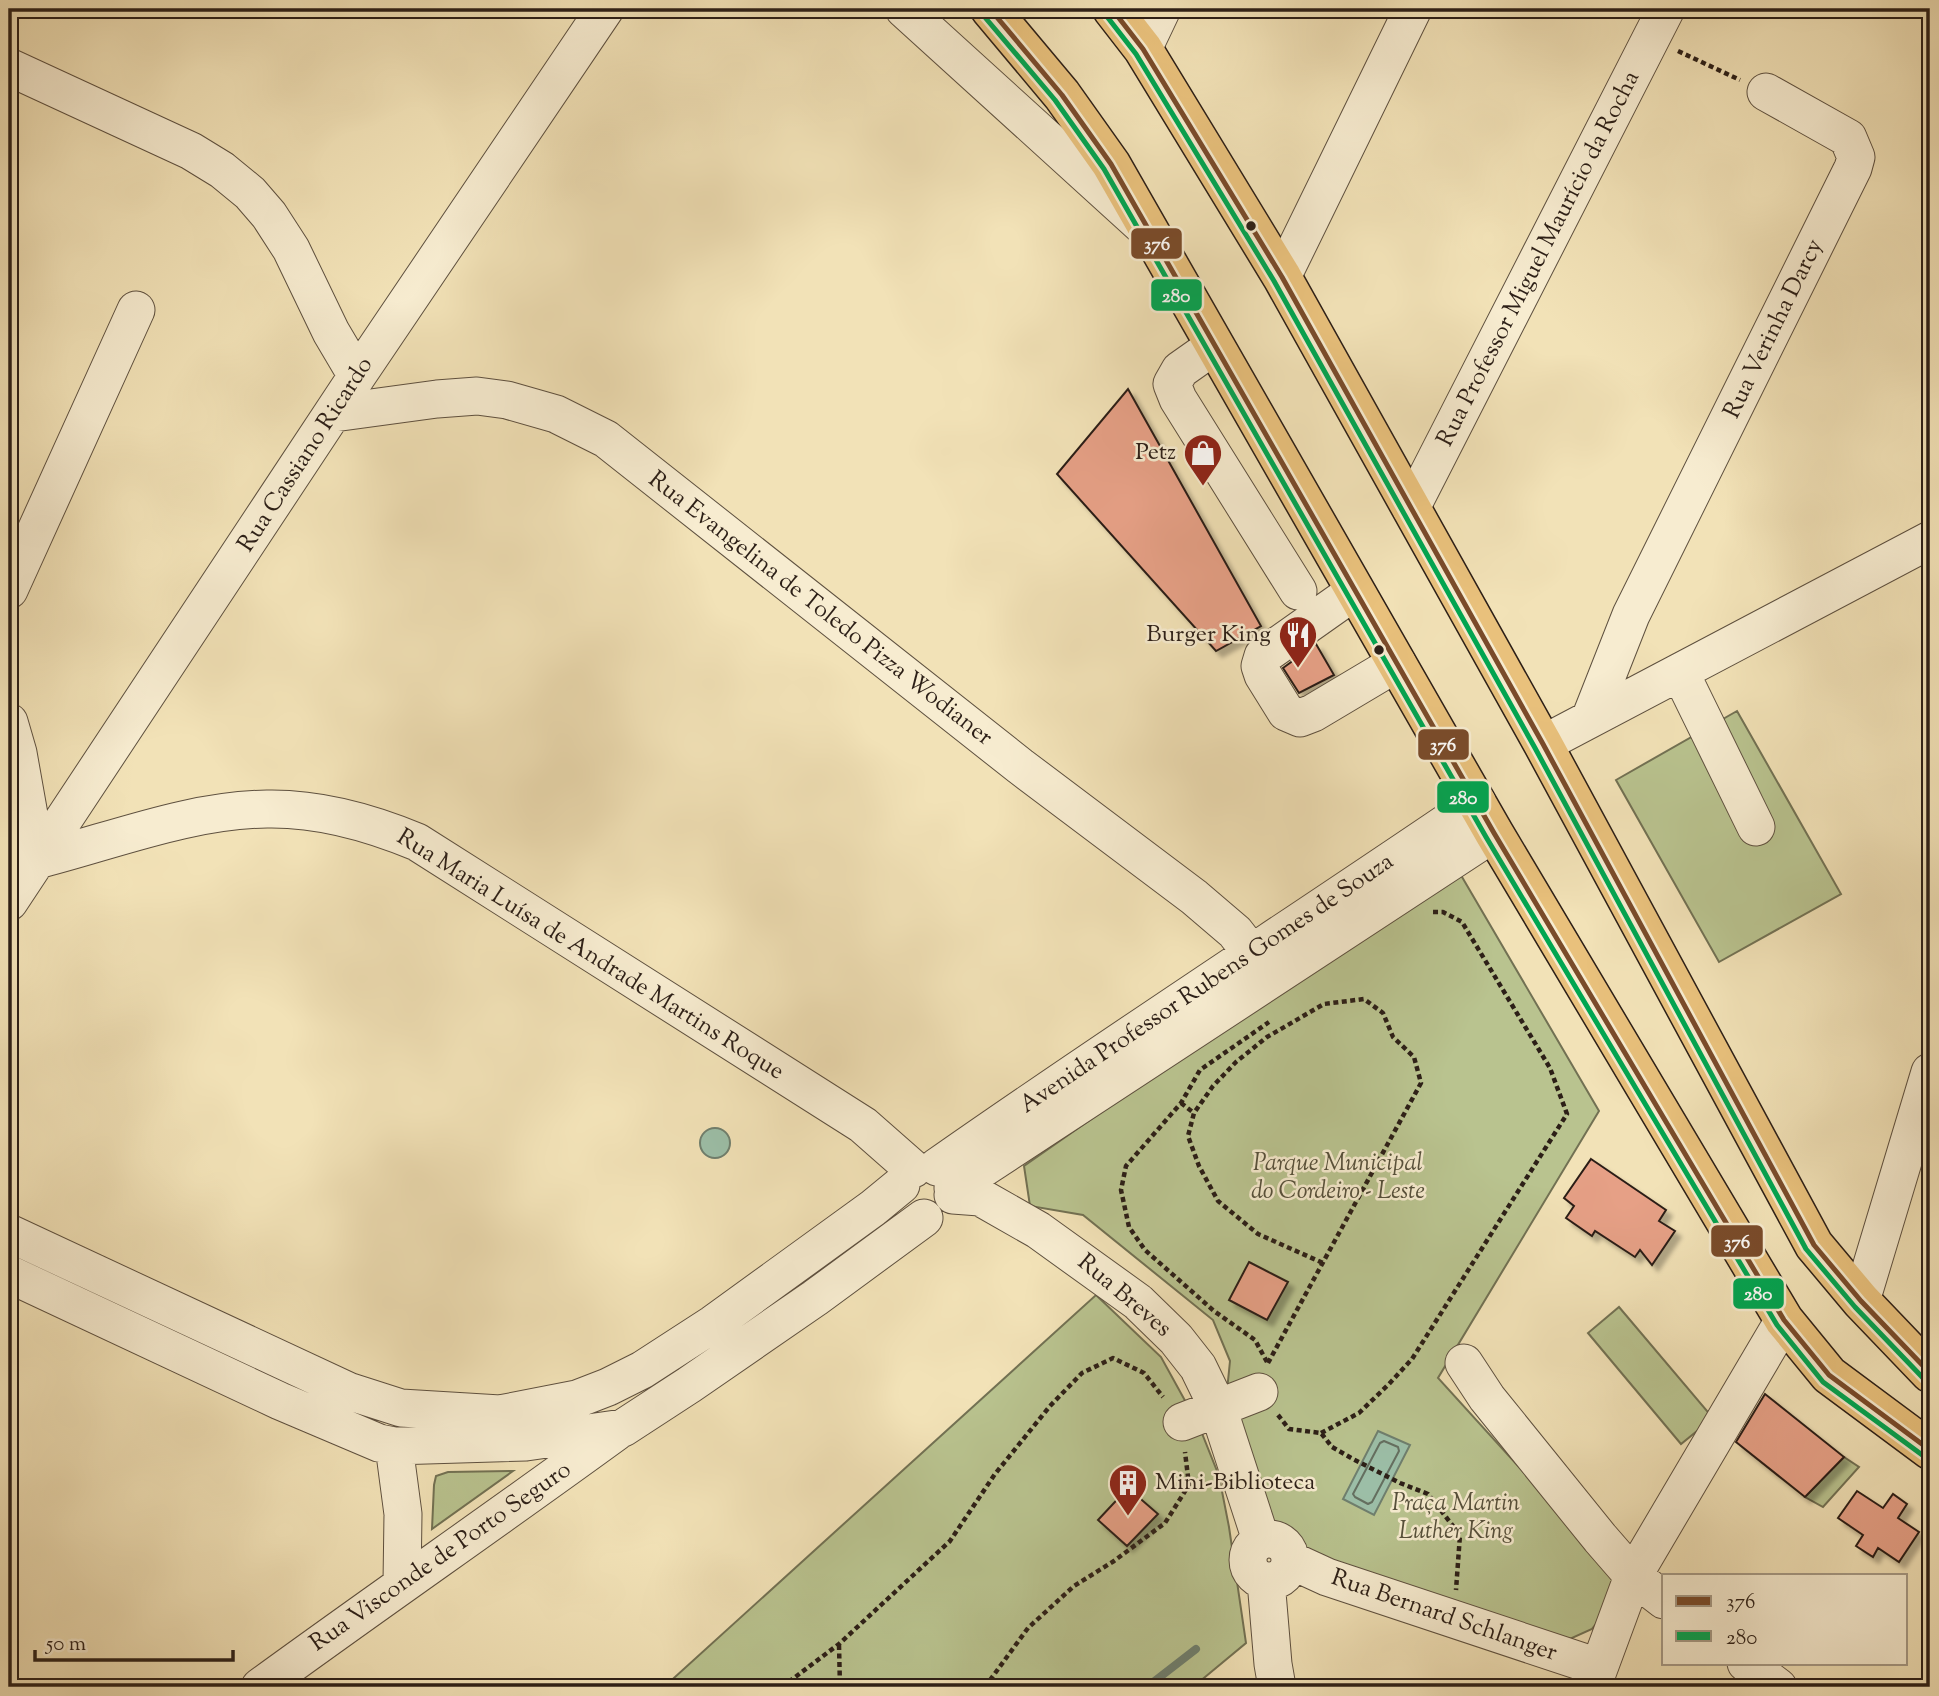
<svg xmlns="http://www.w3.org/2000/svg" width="1939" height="1696" font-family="'Sorts Mill Goudy',serif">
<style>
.green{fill:#b9c38f;stroke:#727153;stroke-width:2}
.water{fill:#9cbfa8;stroke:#6f7f6e;stroke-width:2}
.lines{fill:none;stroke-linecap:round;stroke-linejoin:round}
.shore{stroke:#646f60;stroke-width:2}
.stream{stroke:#6f7f6e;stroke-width:8}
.building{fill:#e6a086;stroke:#2c1f17;stroke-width:2;filter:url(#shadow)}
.minor-casing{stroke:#5e503f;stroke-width:39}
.major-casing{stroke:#2c1f17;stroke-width:41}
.path{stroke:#2c1f17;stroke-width:4.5;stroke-dasharray:5 3.5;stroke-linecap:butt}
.minor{stroke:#f7ecd0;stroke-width:37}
.major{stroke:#e9c17c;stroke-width:38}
.bus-1-casing{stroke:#f7ecd0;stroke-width:10}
.bus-2-casing{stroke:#f7ecd0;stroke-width:10}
.bus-1{stroke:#7a4b2a;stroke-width:5}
.bus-2{stroke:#00a651;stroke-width:5}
.bus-dot{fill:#2c1f17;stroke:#f7ecd0;stroke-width:2.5}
.labels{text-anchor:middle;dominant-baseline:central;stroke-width:5;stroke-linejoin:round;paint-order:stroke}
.street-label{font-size:24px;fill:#2c1f17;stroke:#f7ecd0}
.poi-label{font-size:24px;fill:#2c1f17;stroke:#f7ecd0;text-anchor:end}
.park-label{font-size:24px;font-style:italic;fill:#56503b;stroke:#f7ecd0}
.line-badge{stroke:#f7ecd0;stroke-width:2.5}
.badge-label{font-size:19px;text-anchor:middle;font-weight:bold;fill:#fff}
</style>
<defs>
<filter id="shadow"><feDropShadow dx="6" dy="6" stdDeviation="2" flood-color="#0004"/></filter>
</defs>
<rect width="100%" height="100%" fill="#f2e2b7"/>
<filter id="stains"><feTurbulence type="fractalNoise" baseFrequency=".00286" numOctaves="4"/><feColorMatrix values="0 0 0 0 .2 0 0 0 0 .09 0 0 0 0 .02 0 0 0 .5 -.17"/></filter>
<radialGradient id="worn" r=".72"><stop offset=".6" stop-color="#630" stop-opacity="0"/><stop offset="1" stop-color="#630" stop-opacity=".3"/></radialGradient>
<!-- green -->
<path class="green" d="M 1737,711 L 1841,894 L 1719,962 L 1616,780 Z
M 1455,865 L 1599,1111 L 1438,1378 L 1621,1579 L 1610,1607 L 1592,1629 L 1561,1643 L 1305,1552 L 1271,1524 L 1227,1391 L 1230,1361 L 1213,1320 L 1083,1215 L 1030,1206 L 1024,1166 Z
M 1096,1295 L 1161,1357 L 1199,1426 L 1219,1476 L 1229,1527 L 1246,1643 L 1193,1687 L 664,1687 Z
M 1619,1307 L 1713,1418 L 1681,1444 L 1588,1333 Z
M 1844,1457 L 1859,1467 L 1823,1507 L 1805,1497 Z
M 513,1471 L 432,1529 L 434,1485 L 436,1476 L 448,1472 Z"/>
<!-- water -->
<path class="water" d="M700 1143a15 15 0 1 1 30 0a15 15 0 1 1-30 0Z
M 1378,1431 L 1410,1445 L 1374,1515 L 1343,1499 Z"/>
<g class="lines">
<!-- shore -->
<path class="shore" d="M 1384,1441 L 1398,1447 L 1399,1451 L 1372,1502 L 1368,1504 L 1355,1497 L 1353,1494 L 1380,1443 Z"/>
<!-- stream -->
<path class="stream" d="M 1147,1687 L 1196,1649"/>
</g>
<!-- building -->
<path class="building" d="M 1128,389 L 1261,626 L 1216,651 L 1057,474 Z
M 1316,644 L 1334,675 L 1299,693 L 1283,668 Z
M 1591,1159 L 1666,1210 L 1659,1221 L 1675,1231 L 1652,1265 L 1640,1250 L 1635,1257 L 1595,1231 L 1592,1236 L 1566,1218 L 1574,1206 L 1564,1198 Z
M 1249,1262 L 1288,1282 L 1267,1320 L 1229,1300 Z
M 1765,1394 L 1844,1457 L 1805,1497 L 1736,1442 Z
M 1128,1488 L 1158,1514 L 1127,1546 L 1098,1520 Z
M 1857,1491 L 1883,1508 L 1893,1494 L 1907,1504 L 1898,1518 L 1919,1532 L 1899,1562 L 1878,1548 L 1873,1557 L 1856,1546 L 1863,1535 L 1838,1518 Z"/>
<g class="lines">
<!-- minor casing -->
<g class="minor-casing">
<path id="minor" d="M 904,9 L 1144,227
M 1143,49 L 1162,9
M 9,67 L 191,151 L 222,170 L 250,193 L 269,215 L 291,249 L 331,332 L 357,376
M 1282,277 L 1413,9
M 1214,346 L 1180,370 L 1172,384 L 1178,399 L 1298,591
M 334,413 L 437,399 L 477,396 L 507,400 L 556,414 L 606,439 L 1020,766 L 1194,897 L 1235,932 L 1253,955
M 1411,508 L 1666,9
M 9,590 L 136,310
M 1355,591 L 1263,656 L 1260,666 L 1263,675 L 1286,712 L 1300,718 L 1313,713 L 1397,663
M 1680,672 L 1756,827
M 1590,719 L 1631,615 L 1853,168 L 1856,157 L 1848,138 L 1766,92
M 9,722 L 18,753 L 37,860 C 112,841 189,810 267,809 C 319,808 369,822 417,842 L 863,1125 L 913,1169
M 1543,744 L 1930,540
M 9,902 L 357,376 L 605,9
M 937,1167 C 1115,1042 1298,924 1477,802
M 953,1188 L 1494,833
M 953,1195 L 980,1197 L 1038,1230 L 1138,1302 L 1176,1339 L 1198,1367 L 1218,1408 L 1261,1540
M 9,1233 L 348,1391 L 401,1408 L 500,1414 L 577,1399 L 608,1387 L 642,1370 L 713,1324 L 873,1208 L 901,1185
M 9,1274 L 280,1401 L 379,1443 L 394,1446 L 526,1442 L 623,1428 L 689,1385 L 815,1298 L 924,1218
M 1861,1301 L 1930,1072
M 1464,1363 L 1487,1398 L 1600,1538 L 1633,1576 L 1664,1600
M 1182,1422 L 1259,1392
M 394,1446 L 403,1514 L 402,1583
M1248 1560a21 21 0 1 1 42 0a21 21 0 1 1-42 0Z
M 1290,1560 L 1327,1577 L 1598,1667
M 1266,1581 L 1273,1664 L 1277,1687
M 1746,1663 L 1778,1687
M 260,1687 C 378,1601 498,1518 616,1432
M 1592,1687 L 1633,1576 L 1784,1320"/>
</g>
<!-- major casing -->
<g class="major-casing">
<path id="major" d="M 990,9 L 1062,95 L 1111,164 L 1494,833 L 1784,1320 L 1829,1375 L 1930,1450
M 1112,9 L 1143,49 L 1282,277 L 1543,744 L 1814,1245 L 1861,1301 L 1930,1373"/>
</g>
<!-- path -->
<path class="path" d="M 1678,51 L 1740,80
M 1181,1103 L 1194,1113
M 1267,1362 L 1255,1340 L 1214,1311 L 1145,1250 L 1129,1227 L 1121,1190 L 1126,1166 L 1181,1103 L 1200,1070 L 1269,1022
M 1268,1363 L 1421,1083 L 1414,1057 L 1393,1037 L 1383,1013 L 1364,999 L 1324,1004 L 1267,1037 L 1236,1062 L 1213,1086 L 1194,1113 L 1188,1136 L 1199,1166 L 1218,1201 L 1258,1234 L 1323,1263
M 1278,1415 L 1289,1429 L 1321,1433 L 1332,1447 L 1353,1459 L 1400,1483 L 1428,1494 L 1460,1535 L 1456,1590
M 1321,1433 L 1359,1413 L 1389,1384 L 1412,1359 L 1567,1114 L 1550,1068 L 1462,922 L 1443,912 L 1432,912
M 839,1645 L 840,1687
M 782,1687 L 839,1644 L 950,1541 L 995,1474 L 1050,1406 L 1082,1373 L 1113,1358 L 1144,1373 L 1163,1397
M 864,1687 L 867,1683 L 899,1681 L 903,1687
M 985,1687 L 1028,1628 L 1074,1586 L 1114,1561 L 1165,1523 L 1189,1485 L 1185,1452"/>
<!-- minor -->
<use href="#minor" class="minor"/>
<!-- major -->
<use href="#major" class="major"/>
<!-- bus-1 casing -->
<g class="bus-1-casing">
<path id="bus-1" d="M 990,9 L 1062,95 L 1111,164 L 1494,833 L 1784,1320 L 1829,1375 L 1930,1450
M 1112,9 L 1143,49 L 1282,277 L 1543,744 L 1814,1245 L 1861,1301 L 1930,1373"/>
</g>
<!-- bus-2 casing -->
<g class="bus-2-casing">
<path id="bus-2" d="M 1105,14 L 1136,54 L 1274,281 L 1535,748 L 1806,1249 L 1855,1307 L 1924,1379
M 983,15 L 1055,100 L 1104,169 L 1486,837 L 1777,1325 L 1823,1382 L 1925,1457"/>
</g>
<!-- bus-1 -->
<use href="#bus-1" class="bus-1"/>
<!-- bus-2 -->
<use href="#bus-2" class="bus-2"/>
</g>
<!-- icons -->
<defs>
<g id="shop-pin" transform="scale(2.0125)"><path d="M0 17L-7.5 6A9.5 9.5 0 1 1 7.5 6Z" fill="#8f2418" stroke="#f7ecd0"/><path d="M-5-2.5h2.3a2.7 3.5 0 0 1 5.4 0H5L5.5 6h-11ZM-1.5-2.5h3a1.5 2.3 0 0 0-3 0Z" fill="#fff"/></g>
<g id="restaurant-pin" transform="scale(2.0125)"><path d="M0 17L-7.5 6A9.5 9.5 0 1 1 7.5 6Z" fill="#8f2418" stroke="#f7ecd0"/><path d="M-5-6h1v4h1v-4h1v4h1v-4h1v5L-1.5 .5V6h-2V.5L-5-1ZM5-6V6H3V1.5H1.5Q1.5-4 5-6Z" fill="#fff"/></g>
<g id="building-pin" transform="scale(2.0125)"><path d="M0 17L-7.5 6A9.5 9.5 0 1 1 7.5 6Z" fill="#8f2418" stroke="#f7ecd0"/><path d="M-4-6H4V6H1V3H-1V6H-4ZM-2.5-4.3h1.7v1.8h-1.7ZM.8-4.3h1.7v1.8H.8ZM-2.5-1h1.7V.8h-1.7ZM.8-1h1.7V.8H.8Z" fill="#fff"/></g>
</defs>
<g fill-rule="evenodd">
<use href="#shop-pin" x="1203" y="453"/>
<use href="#restaurant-pin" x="1298" y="635"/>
<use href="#building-pin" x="1128" y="1483"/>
</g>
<!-- markers -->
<g class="bus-dot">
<circle cx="1251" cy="226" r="6"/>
<circle cx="1379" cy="650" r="6"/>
</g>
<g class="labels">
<!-- street labels -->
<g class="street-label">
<text transform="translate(1539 259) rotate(-63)">Rua Professor Miguel Maurício da Rocha</text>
<text transform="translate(1774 329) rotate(-64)">Rua Verinha Darcy</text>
<text transform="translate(306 455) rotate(-57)">Rua Cassiano Ricardo</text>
<text transform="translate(820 609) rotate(38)">Rua Evangelina de Toledo Pizza Wodianer</text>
<text transform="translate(590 955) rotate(32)">Rua Maria Luísa de Andrade Martins Roque</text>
<text transform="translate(1207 984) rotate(-34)">Avenida Professor Rubens Gomes de Souza</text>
<text transform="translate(1124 1296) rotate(40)">Rua Breves</text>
<text transform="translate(441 1557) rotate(-35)">Rua Visconde de Porto Seguro</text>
<text transform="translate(1444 1616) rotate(19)">Rua Bernard Schlanger</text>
</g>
<!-- poi labels -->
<g class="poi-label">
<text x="1176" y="453">Petz</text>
<text x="1271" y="635">Burger King</text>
<text x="1155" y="1483" text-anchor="start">Mini-Biblioteca</text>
</g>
<!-- park labels -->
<g class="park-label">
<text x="1338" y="1164">Parque Municipal<tspan x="1338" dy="28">do Cordeiro - Leste</tspan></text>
<text x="1456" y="1504">Praça Martin<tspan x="1456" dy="28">Luther King</tspan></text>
</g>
</g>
<g class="line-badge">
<rect x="1130" y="227" width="53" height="33" rx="7" fill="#7a4b2a"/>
<rect x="1150" y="278" width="53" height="34" rx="7" fill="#00a651"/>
<rect x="1417" y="728" width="53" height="33" rx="7" fill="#7a4b2a"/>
<rect x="1436" y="780" width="54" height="34" rx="7" fill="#00a651"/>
<rect x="1710" y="1224" width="54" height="34" rx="7" fill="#7a4b2a"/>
<rect x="1732" y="1277" width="53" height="33" rx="7" fill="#00a651"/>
</g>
<g class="badge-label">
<text x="1157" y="250">376</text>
<text x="1176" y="302">280</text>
<text x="1443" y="751">376</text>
<text x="1463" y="804">280</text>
<text x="1737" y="1248">376</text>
<text x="1758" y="1300">280</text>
</g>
<!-- margin -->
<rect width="1939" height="1696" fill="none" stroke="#f2e2b7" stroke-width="35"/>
<rect x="10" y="10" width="1918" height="1675" fill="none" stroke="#2c1f17" stroke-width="3.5"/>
<rect x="18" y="18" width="1904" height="1661" fill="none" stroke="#2c1f17" stroke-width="2"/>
<!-- legend -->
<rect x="1662" y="1574" width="245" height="91" fill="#f7ecd0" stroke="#a69a86" stroke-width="2"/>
<rect x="1676" y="1596" width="35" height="10" fill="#7a4b2a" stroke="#a69a86" stroke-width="2"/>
<text x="1726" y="1608" font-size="21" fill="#2c1f17">376</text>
<rect x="1676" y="1631" width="35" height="10" fill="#00a651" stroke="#a69a86" stroke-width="2"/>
<text x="1726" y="1644" font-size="21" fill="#2c1f17">280</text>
<!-- scale -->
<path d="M35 1650v10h198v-10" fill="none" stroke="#2c1f17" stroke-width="3.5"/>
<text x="46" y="1650" font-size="21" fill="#2c1f17" stroke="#f7ecd0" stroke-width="5" paint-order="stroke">50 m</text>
<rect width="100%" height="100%" filter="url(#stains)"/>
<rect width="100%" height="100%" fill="url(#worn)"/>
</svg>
